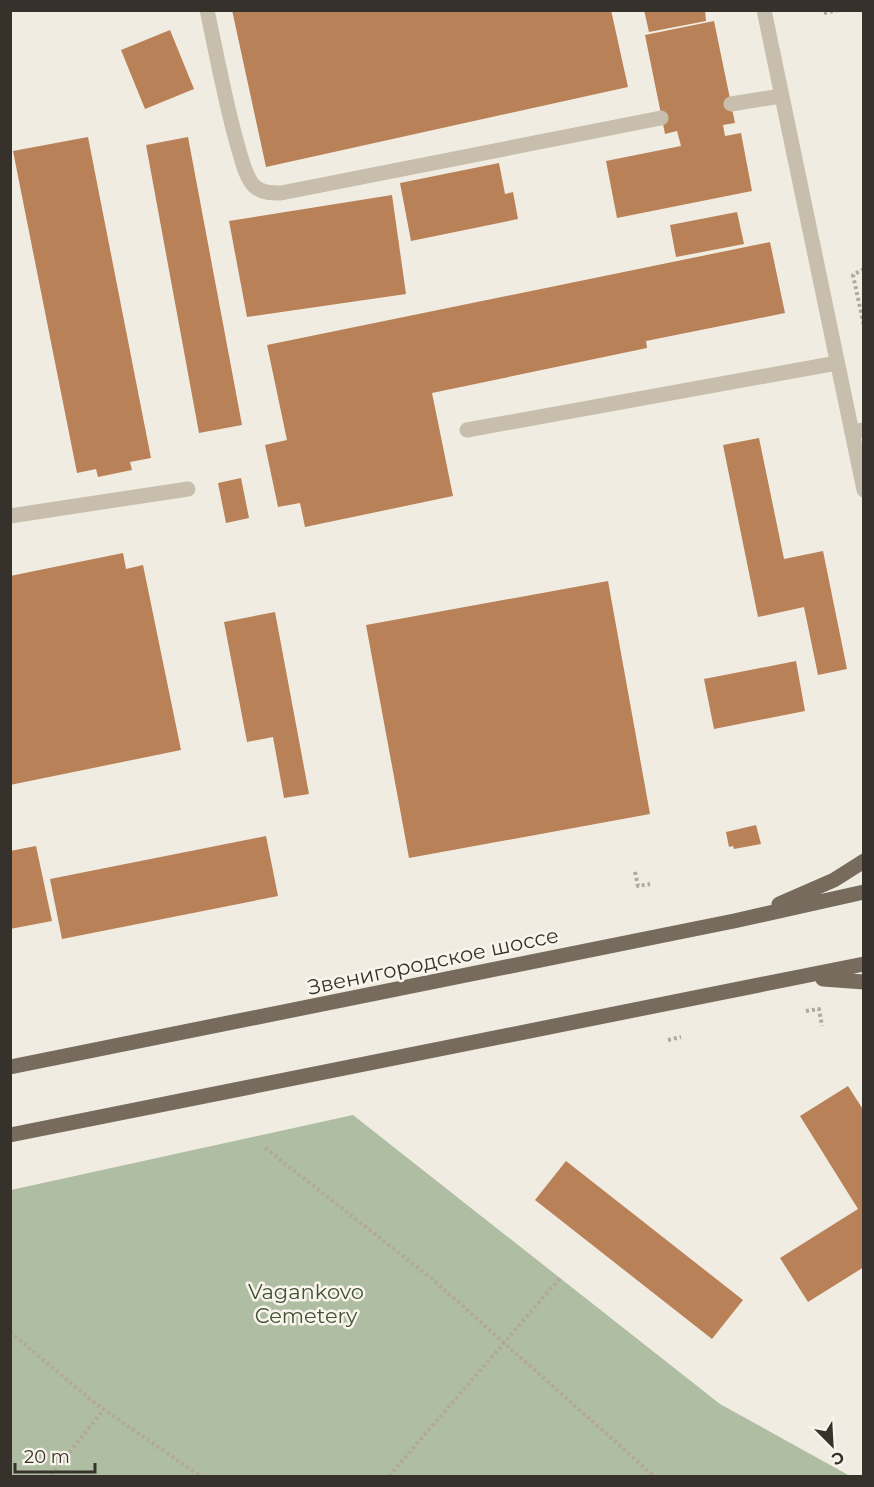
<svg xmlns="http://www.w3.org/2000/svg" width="874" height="1487" font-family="Montserrat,sans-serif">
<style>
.green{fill:#afbea2}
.building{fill:#b98157}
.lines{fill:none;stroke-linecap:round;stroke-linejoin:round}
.path{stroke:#b3a998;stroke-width:4;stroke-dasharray:3 3;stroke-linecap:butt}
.service{stroke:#c8bead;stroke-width:15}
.tertiary{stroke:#c8bead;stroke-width:15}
.primary{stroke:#776b5e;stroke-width:15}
.labels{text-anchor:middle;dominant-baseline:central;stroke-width:5;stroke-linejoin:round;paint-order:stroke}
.street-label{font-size:21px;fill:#37312b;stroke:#f9f5ed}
.park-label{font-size:21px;fill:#405332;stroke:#f9f5ed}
</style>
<rect width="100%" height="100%" fill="#f1ece1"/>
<!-- green -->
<path class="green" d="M 353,1115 L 720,1404 L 850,1476 L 11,1476 L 11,1190 Z"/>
<!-- building -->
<path class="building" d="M 232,10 L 611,10 L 628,87 L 266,167 Z
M 644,10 L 705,10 L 706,21 L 649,32 Z
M 714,21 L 735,123 L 723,125 L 725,136 L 741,133 L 752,191 L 617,218 L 606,161 L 681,146 L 677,131 L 665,134 L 645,35 Z
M 170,30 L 194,89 L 145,109 L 121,50 Z
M 88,137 L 151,458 L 130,462 L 132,470 L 98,477 L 96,469 L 77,473 L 13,151 Z
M 188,137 L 242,425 L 199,433 L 146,145 Z
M 499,163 L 505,194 L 513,192 L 518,219 L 411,241 L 400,183 Z
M 392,195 L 406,294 L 247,317 L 229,221 Z
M 737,212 L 744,244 L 676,257 L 670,225 Z
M 770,242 L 785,313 L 646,341 L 647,348 L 432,393 L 453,496 L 305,527 L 300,503 L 278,507 L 265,445 L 287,440 L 267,345 Z
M 759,438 L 784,559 L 823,551 L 847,669 L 818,675 L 804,607 L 758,617 L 723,445 Z
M 241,478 L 249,518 L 226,523 L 218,483 Z
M 123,553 L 126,569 L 143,565 L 181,750 L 10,785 L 10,576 Z
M 608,581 L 650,814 L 409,858 L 366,625 Z
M 275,612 L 309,794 L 284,798 L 273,737 L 247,742 L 224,622 Z
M 796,661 L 805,711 L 714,729 L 704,679 Z
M 756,825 L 761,844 L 734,849 L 733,846 L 729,847 L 726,832 Z
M 266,836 L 278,896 L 62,939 L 50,879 Z
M 36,846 L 52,921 L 10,929 L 10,851 Z
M 848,1086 L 864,1111 L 864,1267 L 808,1302 L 780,1258 L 858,1209 L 800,1116 Z
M 566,1161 L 743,1300 L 712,1339 L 535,1200 Z"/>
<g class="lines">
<!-- path -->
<path class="path" d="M 824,13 L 838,10
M 864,269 L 853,275 L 864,326
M 635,872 L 638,886 L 650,884
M 806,1011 L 819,1009 L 822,1026
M 668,1040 L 681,1037
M 265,1148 L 431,1278 L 654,1476
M 10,1332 L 96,1404 L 200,1476
M 51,1476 L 104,1409
M 389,1476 L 560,1278"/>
<!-- service -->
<path class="service" d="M 207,10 C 217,56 225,102 238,147 C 242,160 245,176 254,186 C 262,193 271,193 281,193 L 661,118
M 731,104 L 781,96
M 467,430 L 837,363
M 852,432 L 864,430
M 10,516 L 188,489"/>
<!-- tertiary -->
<path class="tertiary" d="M 764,10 L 864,490"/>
<!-- primary -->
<path class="primary" d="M 779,904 L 834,880 L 864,861
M 823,979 L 864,982
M 10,1067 L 734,921 L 864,892
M 10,1135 L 864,964"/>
</g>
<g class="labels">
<!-- street labels -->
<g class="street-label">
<text transform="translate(433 961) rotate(-12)">Звенигородское шоссе</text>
</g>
<!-- park labels -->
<g class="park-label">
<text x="306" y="1291">Vagankovo<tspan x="306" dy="24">Cemetery</tspan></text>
</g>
</g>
<!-- border -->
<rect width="874" height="1487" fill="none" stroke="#37312b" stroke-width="24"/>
<!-- north arrow -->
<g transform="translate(832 1445) rotate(156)" stroke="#f9f5ed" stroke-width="4.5" paint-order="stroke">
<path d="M0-4.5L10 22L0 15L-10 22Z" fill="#37312b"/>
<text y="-9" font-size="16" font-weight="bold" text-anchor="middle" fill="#37312b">С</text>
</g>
<!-- scale -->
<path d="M15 1463v9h80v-9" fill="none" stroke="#37312b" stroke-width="3"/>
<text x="24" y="1463" font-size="18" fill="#37312b" stroke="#f9f5ed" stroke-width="4.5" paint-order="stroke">20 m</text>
</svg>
